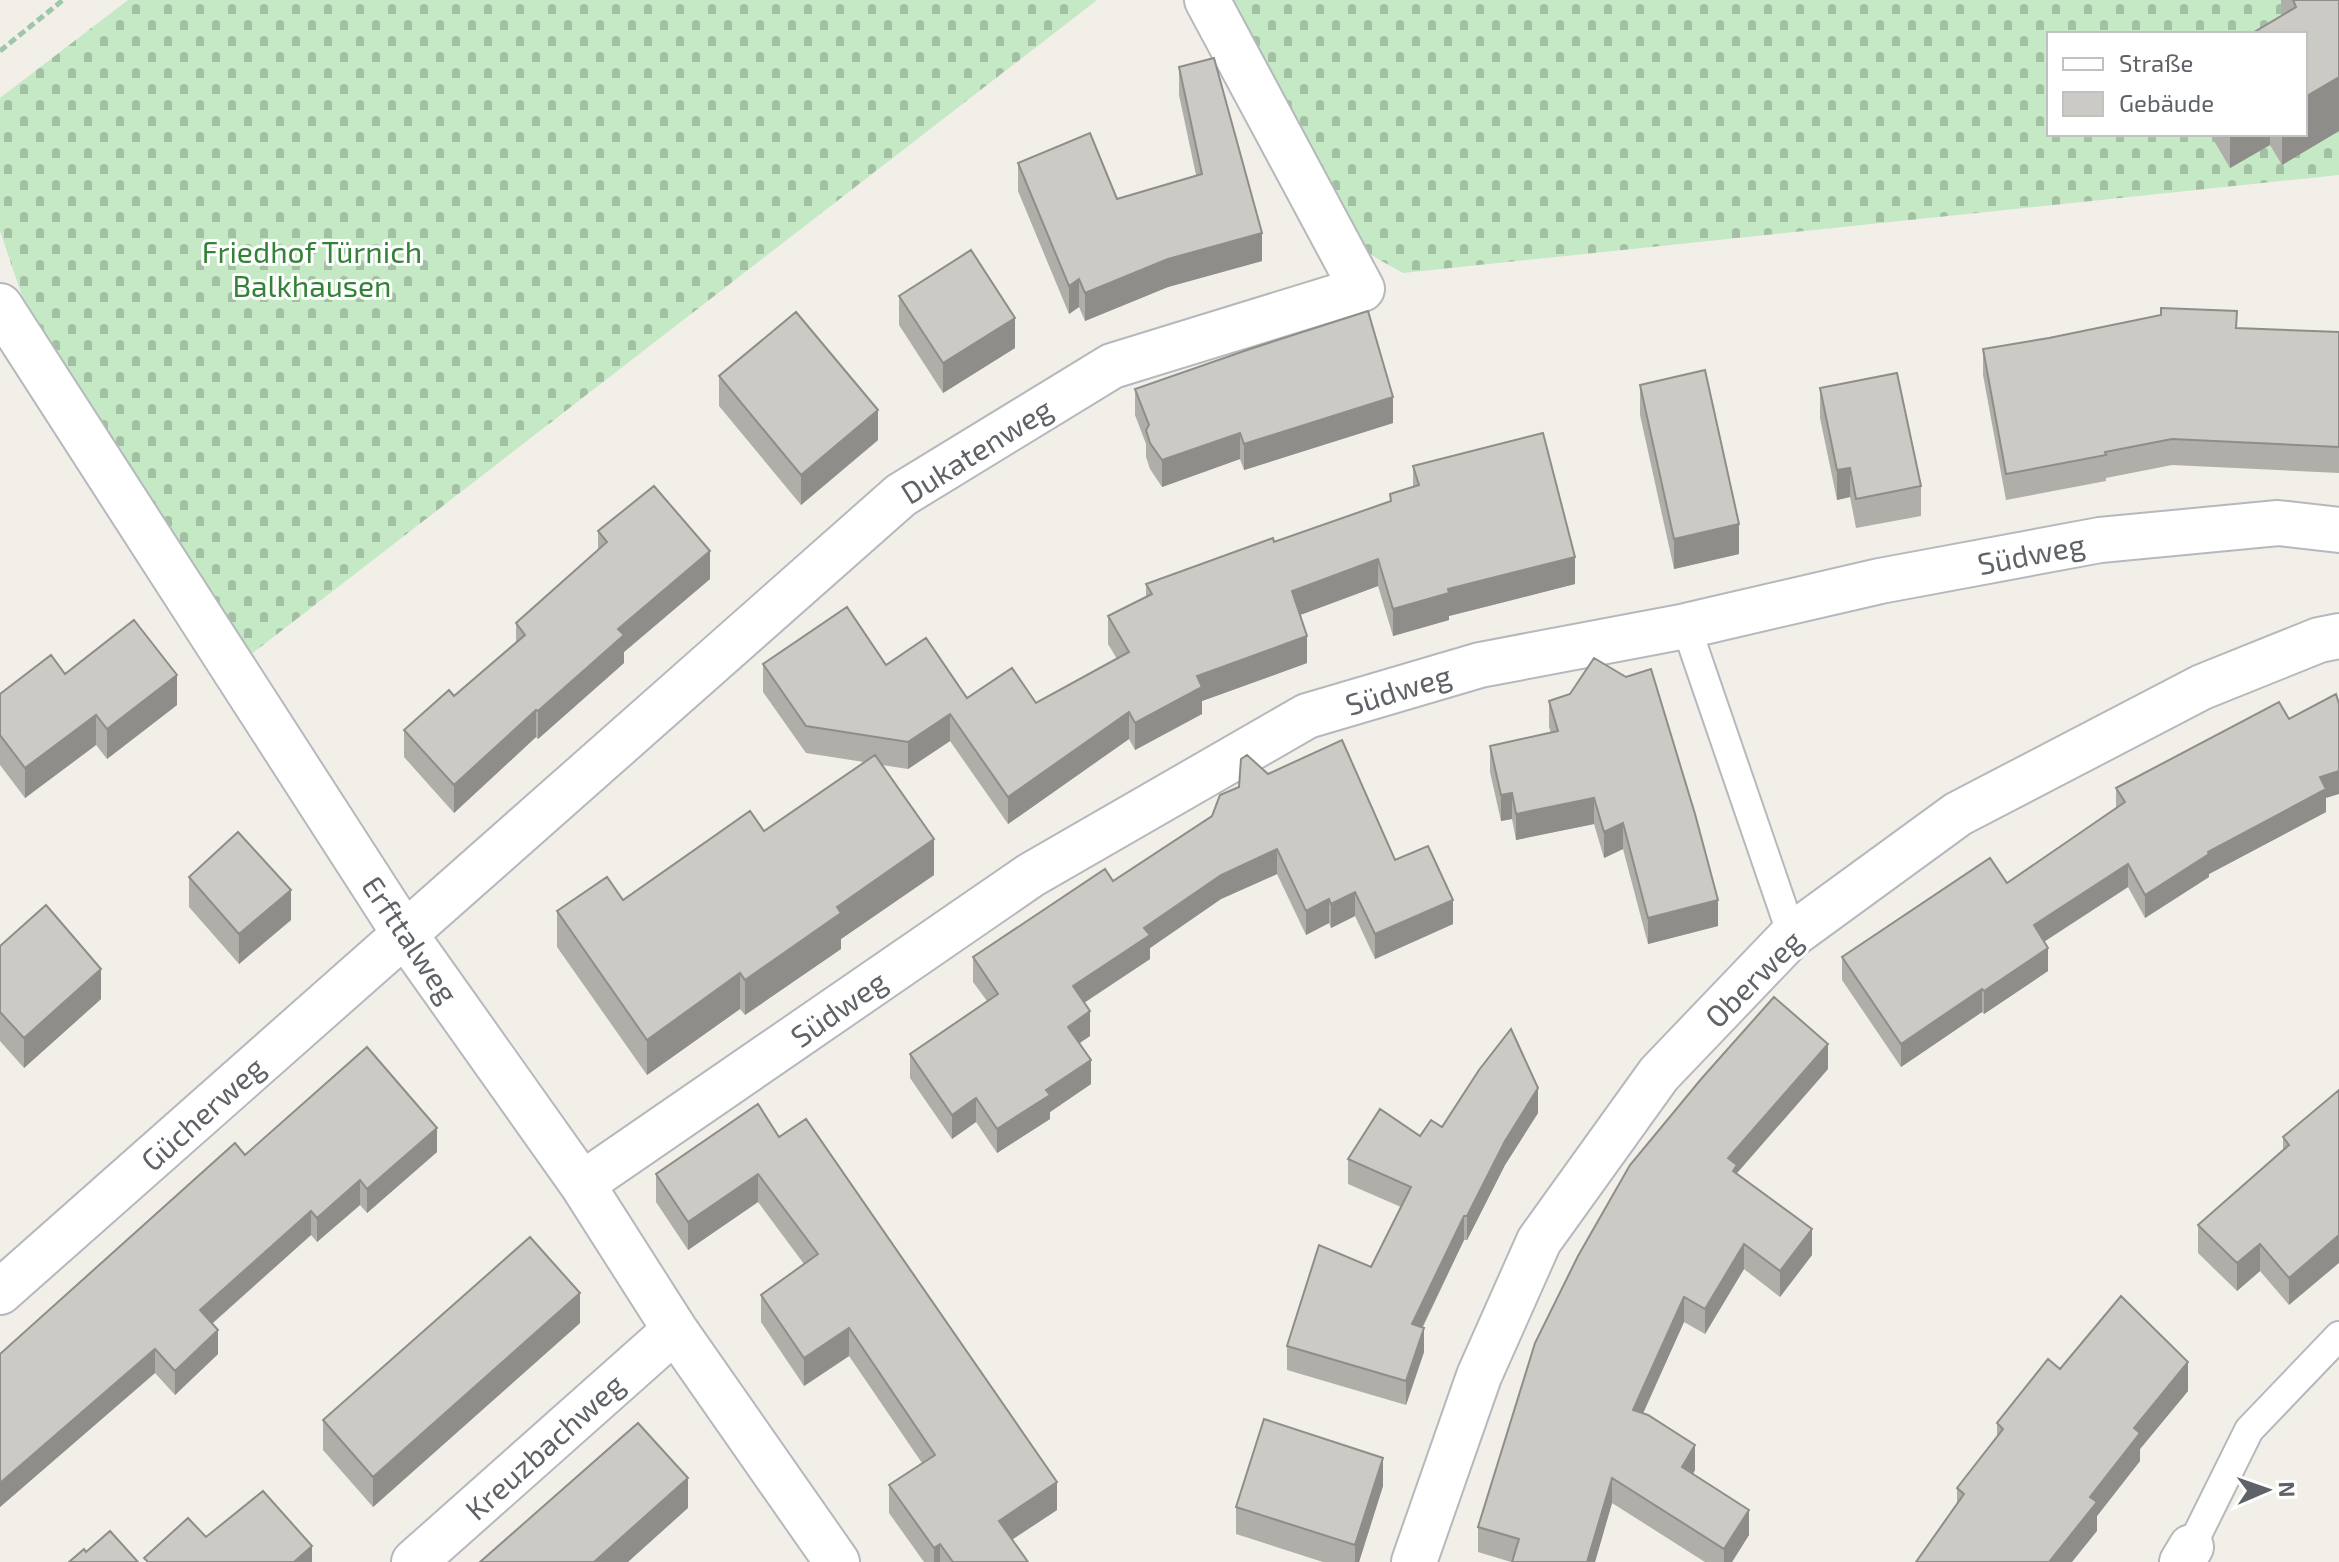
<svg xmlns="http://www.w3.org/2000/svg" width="2339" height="1562" font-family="'Exo 2',sans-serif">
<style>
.cemetery{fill:url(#cemetery-stones);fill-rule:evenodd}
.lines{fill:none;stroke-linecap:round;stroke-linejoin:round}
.service-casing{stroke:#b5b8bc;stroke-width:32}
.minor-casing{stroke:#b5b8bc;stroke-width:48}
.path{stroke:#9cc7a9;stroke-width:5;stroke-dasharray:8 4;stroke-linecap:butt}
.service{stroke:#fff;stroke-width:28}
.minor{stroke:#fff;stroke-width:44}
.wall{fill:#afaea9}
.shaded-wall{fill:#8f8d8a}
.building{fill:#cccac5;stroke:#8f8d8a;stroke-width:2}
.labels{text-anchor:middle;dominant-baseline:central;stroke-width:6;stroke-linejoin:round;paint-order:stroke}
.park-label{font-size:30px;fill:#348238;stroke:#fff}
.street-label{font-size:30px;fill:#5f6368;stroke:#fff}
</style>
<defs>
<pattern id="cemetery-stones" width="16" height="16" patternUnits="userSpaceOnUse" patternTransform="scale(2)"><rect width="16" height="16" fill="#c5e8c5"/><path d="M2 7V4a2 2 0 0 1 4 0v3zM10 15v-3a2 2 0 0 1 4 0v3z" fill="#a3c0a4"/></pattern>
</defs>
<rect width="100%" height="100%" fill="#f1efe8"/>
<!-- cemetery -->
<path class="cemetery" d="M 128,0 L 1097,0 L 245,659 L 38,343 L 0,231 L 0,98 Z
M 1224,0 L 2339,0 L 2339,175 L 1403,273 L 1355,246 ZM 2049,34 L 2305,34 L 2305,134 L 2049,134 Z"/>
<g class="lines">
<!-- service casing -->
<g class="service-casing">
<path id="service" d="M 1686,626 L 1792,935
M 2191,1547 L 2249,1430 L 2339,1336"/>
</g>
<!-- minor casing -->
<g class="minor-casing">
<path id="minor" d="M 0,306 L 404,933 L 582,1184 L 675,1330 L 837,1562
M 582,1184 L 1031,875 L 1307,716 L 1480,665 L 1686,626 L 1880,581 L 2100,540 L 2278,523 L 2339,530
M 0,1292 L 901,495 L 1112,366 L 1362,289 L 1207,0
M 414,1562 L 675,1330
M 1414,1562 L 1479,1376 L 1539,1241 L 1659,1074 L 1792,935 L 1958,814 L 2202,687 L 2319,640 L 2339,636
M 2182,1562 L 2191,1547"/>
</g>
<!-- path -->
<path class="path" d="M 0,51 L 63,0"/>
<!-- service -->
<use href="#service" class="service"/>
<!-- minor -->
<use href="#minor" class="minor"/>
</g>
<!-- wall -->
<path class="wall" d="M 2281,0 L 2339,0 L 2339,131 L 2282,165 L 2270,145 L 2230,168 L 2210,134 L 2305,134 L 2281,16 Z
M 1179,67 L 1262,261 L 1168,287 L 1085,321 L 1079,307 L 1069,314 L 1018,191 L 1018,163 L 1117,199 L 1196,175 L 1179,95 Z
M 899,296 L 1015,348 L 943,393 L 899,325 Z
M 2237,328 L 2339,332 L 2339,473 L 2172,465 L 2106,478 L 2106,481 L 2006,500 L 1983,375 L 1983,349 Z
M 719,376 L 878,440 L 801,505 L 719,406 Z
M 1640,385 L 1739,554 L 1674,569 L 1640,415 Z
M 1820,388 L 1921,486 L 1921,516 L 1856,528 L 1850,497 L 1837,500 L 1820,418 Z
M 1135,389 L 1393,423 L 1244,470 L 1240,459 L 1162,487 L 1150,469 L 1146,457 L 1146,444 L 1135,415 Z
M 1413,466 L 1575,584 L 1449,616 L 1449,620 L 1393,636 L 1378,586 L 1300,615 L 1307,663 L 1202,701 L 1202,714 L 1135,750 L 1129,739 L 1008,824 L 950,741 L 908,769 L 882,765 L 934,875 L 841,939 L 841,949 L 745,1015 L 740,1009 L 647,1075 L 557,947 L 557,911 L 623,900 L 764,831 L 864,762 L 806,753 L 763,692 L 763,664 L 886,665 L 967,698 L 1036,703 L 1117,659 L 1108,644 L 1108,616 L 1146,597 L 1146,584 L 1274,542 L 1390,501 L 1390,494 L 1413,487 Z
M 598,531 L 710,579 L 624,652 L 624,663 L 538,739 L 536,737 L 454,813 L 404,757 L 404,730 L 454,696 L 516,644 L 516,623 L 598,551 Z
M 65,674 L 177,705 L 107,759 L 96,745 L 25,798 L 0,765 L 0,694 Z
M 1549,701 L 1718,926 L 1648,944 L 1623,849 L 1604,858 L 1594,824 L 1516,840 L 1512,819 L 1501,821 L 1490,772 L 1490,746 L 1551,733 L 1549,727 Z
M 1268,774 L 1395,860 L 1453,924 L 1375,959 L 1355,916 L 1331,928 L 1329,923 L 1306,935 L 1277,874 L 1221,899 L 1150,948 L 1150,959 L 1084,1003 L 1090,1036 L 1079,1043 L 1091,1084 L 1050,1112 L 1050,1119 L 997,1153 L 976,1122 L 952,1139 L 910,1078 L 910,1054 L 987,1001 L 973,982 L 973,957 L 1113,881 L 1212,816 Z
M 2116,788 L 2326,798 L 2326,812 L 2209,874 L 2209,877 L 2145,918 L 2128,887 L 2044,942 L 2048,971 L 1984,1014 L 1982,1012 L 1901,1067 L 1842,980 L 1842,957 L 2007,883 L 2116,808 Z
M 189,877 L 291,920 L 239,964 L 189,907 Z
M 0,946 L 101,999 L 24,1068 L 0,1041 Z
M 1828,1069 L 1737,1173 L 1812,1255 L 1780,1297 L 1744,1269 L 1705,1334 L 1684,1322 L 1643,1414 L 1695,1470 L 1693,1474 L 1749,1535 L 1732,1562 L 1705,1562 L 1612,1503 L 1595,1562 L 1511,1562 L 1478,1552 L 1478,1527 L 1535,1343 Z
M 2339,1090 L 2289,1305 L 2260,1271 L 2237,1291 L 2198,1253 L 2198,1225 L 2283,1150 L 2283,1137 Z
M 1538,1113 L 1505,1165 L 1467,1240 L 1464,1240 L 1423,1327 L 1424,1352 L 1406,1405 L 1287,1370 L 1287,1346 L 1371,1267 L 1401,1207 L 1348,1184 L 1348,1159 L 1420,1136 L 1442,1127 Z
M 779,1137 L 1057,1510 L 1012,1540 L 1028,1562 L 924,1562 L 889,1513 L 889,1485 L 922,1463 L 849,1356 L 804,1386 L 761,1322 L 761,1295 L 804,1264 L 758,1202 L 688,1250 L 656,1202 L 656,1174 Z
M 437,1152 L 367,1213 L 360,1205 L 317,1242 L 311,1235 L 212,1324 L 218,1354 L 175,1395 L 155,1373 L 0,1507 L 0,1354 L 245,1155 Z
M 580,1323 L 373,1507 L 323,1450 L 323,1420 Z
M 2060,1369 L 2188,1391 L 2140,1449 L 2140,1461 L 2097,1516 L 2097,1531 L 1957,1505 L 1957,1488 L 1997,1436 L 1997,1423 Z
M 1383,1486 L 1359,1562 L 1323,1562 L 1236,1534 L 1236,1507 Z"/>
<!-- shaded-wall -->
<path class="shaded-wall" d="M 2339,72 L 2339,131 L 2282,165 L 2282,134 L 2305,134 L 2305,97 Z
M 2230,134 L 2270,134 L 2270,145 L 2230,168 Z
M 1262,233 L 1262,261 L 1168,287 L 1085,321 L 1085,293 L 1168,259 Z
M 1079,279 L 1079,307 L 1069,314 L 1069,286 Z
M 1015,318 L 1015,348 L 943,393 L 943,363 Z
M 1393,397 L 1393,423 L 1244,470 L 1244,444 Z
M 878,410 L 878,440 L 801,505 L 801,475 Z
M 1240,433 L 1240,459 L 1162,487 L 1162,460 Z
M 1850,468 L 1850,497 L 1837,500 L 1837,470 Z
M 1739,524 L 1739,554 L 1674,569 L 1674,539 Z
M 710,551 L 710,579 L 624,652 L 624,663 L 538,739 L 538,711 L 618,629 Z
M 1575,557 L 1575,584 L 1449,616 L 1449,620 L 1393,636 L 1393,609 L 1448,589 Z
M 1378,559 L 1378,586 L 1292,618 L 1292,591 Z
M 1307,636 L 1307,663 L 1202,701 L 1202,714 L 1135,750 L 1135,723 L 1197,676 Z
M 177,675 L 177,705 L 107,759 L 107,729 Z
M 536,710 L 536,737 L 454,813 L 454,785 Z
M 1129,712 L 1129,739 L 1008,824 L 1008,797 Z
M 950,714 L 950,741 L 908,769 L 908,742 Z
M 96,715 L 96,745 L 25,798 L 25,768 Z
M 2339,771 L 2339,794 L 2326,798 L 2326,812 L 2209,874 L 2209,877 L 2145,918 L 2145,895 L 2320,777 Z
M 1512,793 L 1512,819 L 1501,821 L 1501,795 Z
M 1594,798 L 1594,824 L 1516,840 L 1516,814 Z
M 1623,823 L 1623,849 L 1604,858 L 1604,832 Z
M 934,839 L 934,875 L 841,939 L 841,949 L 745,1015 L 745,980 L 837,907 Z
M 1277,849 L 1277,874 L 1221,899 L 1150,948 L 1150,959 L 1073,1010 L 1073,986 L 1144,928 L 1221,875 Z
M 2128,864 L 2128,887 L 2034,948 L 2034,925 Z
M 291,890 L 291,920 L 239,964 L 239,934 Z
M 1355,892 L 1355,916 L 1331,928 L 1331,904 Z
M 1329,899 L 1329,923 L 1306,935 L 1306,911 Z
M 1453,900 L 1453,924 L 1375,959 L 1375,934 Z
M 1718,900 L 1718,926 L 1648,944 L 1648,918 Z
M 2048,948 L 2048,971 L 1984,1014 L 1984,991 Z
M 101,969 L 101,999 L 24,1068 L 24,1038 Z
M 740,973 L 740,1009 L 647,1075 L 647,1040 Z
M 1982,989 L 1982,1012 L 1901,1067 L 1901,1044 Z
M 1090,1011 L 1090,1036 L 1068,1051 L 1068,1027 Z
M 1828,1044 L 1828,1069 L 1737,1173 L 1737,1190 L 1728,1158 Z
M 1091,1060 L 1091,1084 L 1050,1112 L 1050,1119 L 997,1153 L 997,1129 L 1046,1090 Z
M 1538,1088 L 1538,1113 L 1505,1165 L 1467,1240 L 1467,1216 L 1505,1141 Z
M 976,1098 L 976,1122 L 952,1139 L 952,1115 Z
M 437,1128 L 437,1152 L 367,1213 L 367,1189 Z
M 758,1174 L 758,1202 L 688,1250 L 688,1222 Z
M 360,1180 L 360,1205 L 317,1242 L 317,1218 Z
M 311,1211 L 311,1235 L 200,1334 L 200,1310 Z
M 1464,1216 L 1464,1240 L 1412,1348 L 1412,1324 Z
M 1812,1229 L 1812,1255 L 1780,1297 L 1780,1271 Z
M 2339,1235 L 2339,1263 L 2289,1305 L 2289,1278 Z
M 1744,1244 L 1744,1269 L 1705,1334 L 1705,1309 Z
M 2260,1244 L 2260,1271 L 2237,1291 L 2237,1263 Z
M 580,1293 L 580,1323 L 373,1507 L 373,1477 Z
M 1684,1297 L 1684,1322 L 1633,1435 L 1633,1410 Z
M 849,1328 L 849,1356 L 804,1386 L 804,1358 Z
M 1424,1328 L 1424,1352 L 1406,1405 L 1406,1381 Z
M 218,1330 L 218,1354 L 175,1395 L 175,1371 Z
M 155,1349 L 155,1373 L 0,1507 L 0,1483 Z
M 2188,1362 L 2188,1391 L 2140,1449 L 2140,1461 L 2097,1516 L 2097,1531 L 2072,1562 L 2049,1562 L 2134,1428 Z
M 1695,1445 L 1695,1470 L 1682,1492 L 1682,1467 Z
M 1383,1458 L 1383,1486 L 1359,1562 L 1355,1562 L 1355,1545 Z
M 688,1478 L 688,1508 L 628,1562 L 594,1562 Z
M 1612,1478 L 1612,1503 L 1595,1562 L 1587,1562 Z
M 1057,1482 L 1057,1510 L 999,1548 L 999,1521 Z
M 1749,1510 L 1749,1535 L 1732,1562 L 1724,1562 L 1724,1549 Z
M 940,1544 L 940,1562 L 934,1562 L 934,1548 Z
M 312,1546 L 312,1562 L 294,1562 Z"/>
<!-- building -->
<path class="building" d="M 2293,0 L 2339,0 L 2339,77 L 2305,97 L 2305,34 L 2251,34 L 2296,7 Z
M 1214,58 L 1262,233 L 1168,259 L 1085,293 L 1079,279 L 1069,286 L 1018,163 L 1090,133 L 1117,199 L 1202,174 L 1179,67 Z
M 971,250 L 1015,318 L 943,363 L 899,296 Z
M 2161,308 L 2237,311 L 2236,328 L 2339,332 L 2339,447 L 2172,439 L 2105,452 L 2106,455 L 2006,474 L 1983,349 L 2049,338 L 2161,315 Z
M 1368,311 L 1393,397 L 1244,444 L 1240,433 L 1162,460 L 1150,443 L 1146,430 L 1149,425 L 1135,389 L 1250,349 Z
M 796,312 L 878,410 L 801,475 L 719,376 Z
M 1705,370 L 1739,524 L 1674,539 L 1640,385 Z
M 1897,373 L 1921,486 L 1856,499 L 1850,468 L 1837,470 L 1820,388 Z
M 1543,433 L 1575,557 L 1448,589 L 1449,593 L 1393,609 L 1378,559 L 1292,591 L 1307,636 L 1197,676 L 1202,687 L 1135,723 L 1129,712 L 1008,797 L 950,714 L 908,742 L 806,726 L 763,664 L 847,607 L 886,665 L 926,638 L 967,698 L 1012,668 L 1036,703 L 1129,652 L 1108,616 L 1152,594 L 1146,584 L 1273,538 L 1274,542 L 1391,501 L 1390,494 L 1419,485 L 1413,466 Z
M 654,486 L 710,551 L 618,629 L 624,635 L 538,711 L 536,710 L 454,785 L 404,730 L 449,690 L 454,696 L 525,635 L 516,623 L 607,542 L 598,531 Z
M 134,620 L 177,675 L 107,729 L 96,715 L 25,768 L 0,735 L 0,694 L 51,655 L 65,674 Z
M 1594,658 L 1626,677 L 1651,669 L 1695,814 L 1718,900 L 1648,918 L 1623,823 L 1604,832 L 1594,798 L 1516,814 L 1512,793 L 1501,795 L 1490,746 L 1558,731 L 1549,701 L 1570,694 Z
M 2336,694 L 2339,704 L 2339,771 L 2320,777 L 2326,789 L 2208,852 L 2209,854 L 2145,895 L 2128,864 L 2034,925 L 2048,948 L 1984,991 L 1982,989 L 1901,1044 L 1842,957 L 1990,858 L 2007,883 L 2125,802 L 2116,788 L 2279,702 L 2289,719 Z
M 1342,740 L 1395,860 L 1428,846 L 1453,900 L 1375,934 L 1355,892 L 1331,904 L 1329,899 L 1306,911 L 1277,849 L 1221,875 L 1144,928 L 1150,935 L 1073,986 L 1090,1011 L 1068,1027 L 1091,1060 L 1046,1090 L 1050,1095 L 997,1129 L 976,1098 L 952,1115 L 910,1054 L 998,994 L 973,957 L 1105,869 L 1113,881 L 1212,816 L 1220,795 L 1239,787 L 1241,759 L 1247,755 L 1268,774 Z
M 875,755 L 934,839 L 837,907 L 841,913 L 745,980 L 740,973 L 647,1040 L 557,911 L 607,877 L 623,900 L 750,811 L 764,831 Z
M 238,832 L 291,890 L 239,934 L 189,877 Z
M 46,905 L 101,969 L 24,1038 L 0,1012 L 0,946 Z
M 1774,997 L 1828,1044 L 1728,1158 L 1737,1165 L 1733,1171 L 1812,1229 L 1780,1271 L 1744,1244 L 1705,1309 L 1684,1297 L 1633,1410 L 1648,1415 L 1695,1445 L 1682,1467 L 1749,1510 L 1724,1549 L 1612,1478 L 1587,1562 L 1512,1562 L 1519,1539 L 1478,1527 L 1535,1343 L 1578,1256 L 1630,1165 L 1702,1078 Z
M 1511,1029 L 1538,1088 L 1505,1141 L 1467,1216 L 1464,1216 L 1412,1324 L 1424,1328 L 1406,1381 L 1287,1346 L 1319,1245 L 1371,1267 L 1411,1187 L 1348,1159 L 1380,1109 L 1420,1136 L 1431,1120 L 1442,1127 L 1479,1070 Z
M 367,1047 L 437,1128 L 367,1189 L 360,1180 L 317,1218 L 311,1211 L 200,1310 L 218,1330 L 175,1371 L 155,1349 L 0,1483 L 0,1354 L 235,1143 L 245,1155 Z
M 2339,1090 L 2339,1235 L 2289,1278 L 2260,1244 L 2237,1263 L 2198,1225 L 2289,1145 L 2283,1137 Z
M 758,1104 L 779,1137 L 806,1119 L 1057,1482 L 999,1521 L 1028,1562 L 953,1562 L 940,1544 L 934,1548 L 889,1485 L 935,1455 L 849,1328 L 804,1358 L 761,1295 L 818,1254 L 758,1174 L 688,1222 L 656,1174 Z
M 530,1237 L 580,1293 L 373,1477 L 323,1420 Z
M 2121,1296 L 2188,1362 L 2134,1428 L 2140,1433 L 2090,1497 L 2097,1502 L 2049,1562 L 1916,1562 L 1964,1494 L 1957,1488 L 2003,1429 L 1997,1423 L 2048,1359 L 2060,1369 Z
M 1264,1419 L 1383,1458 L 1355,1545 L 1236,1507 Z
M 638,1423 L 688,1478 L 594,1562 L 480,1562 Z
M 263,1491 L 312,1546 L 294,1562 L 148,1562 L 144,1558 L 188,1518 L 206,1537 Z
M 110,1531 L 138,1562 L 69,1562 L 84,1549 L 86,1552 Z"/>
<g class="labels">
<!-- park labels -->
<g class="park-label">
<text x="312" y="251">Friedhof Türnich<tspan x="312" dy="34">Balkhausen</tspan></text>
</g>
<!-- street labels -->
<g class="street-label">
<text transform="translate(976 450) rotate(-32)">Dukatenweg</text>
<text transform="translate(2031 553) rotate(-11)">Südweg</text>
<text transform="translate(1398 689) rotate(-17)">Südweg</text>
<text transform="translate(411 939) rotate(56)">Erfttalweg</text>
<text transform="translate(1753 978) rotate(-45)">Oberweg</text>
<text transform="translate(838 1008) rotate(-35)">Südweg</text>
<text transform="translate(202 1113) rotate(-42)">Gücherweg</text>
<text transform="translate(544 1446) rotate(-42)">Kreuzbachweg</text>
</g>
</g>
<!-- legend -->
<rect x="2047" y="32" width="260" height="104" fill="#ffffff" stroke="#bfc1c3" stroke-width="2"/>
<rect x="2063" y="58" width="40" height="12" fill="#ffffff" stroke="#bfc1c3" stroke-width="2"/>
<text x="2119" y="72" font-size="24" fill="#5f6368">Straße</text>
<rect x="2063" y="92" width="40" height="24" fill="#cccac5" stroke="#bfc1c3" stroke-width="2"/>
<text x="2119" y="112" font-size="24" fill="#5f6368">Gebäude</text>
<!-- north arrow -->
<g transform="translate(2267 1490) rotate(88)" stroke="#ffffff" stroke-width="6" paint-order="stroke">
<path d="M0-6L14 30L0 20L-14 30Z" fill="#5f6368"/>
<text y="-12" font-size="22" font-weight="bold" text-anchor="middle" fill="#5f6368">N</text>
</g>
</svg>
